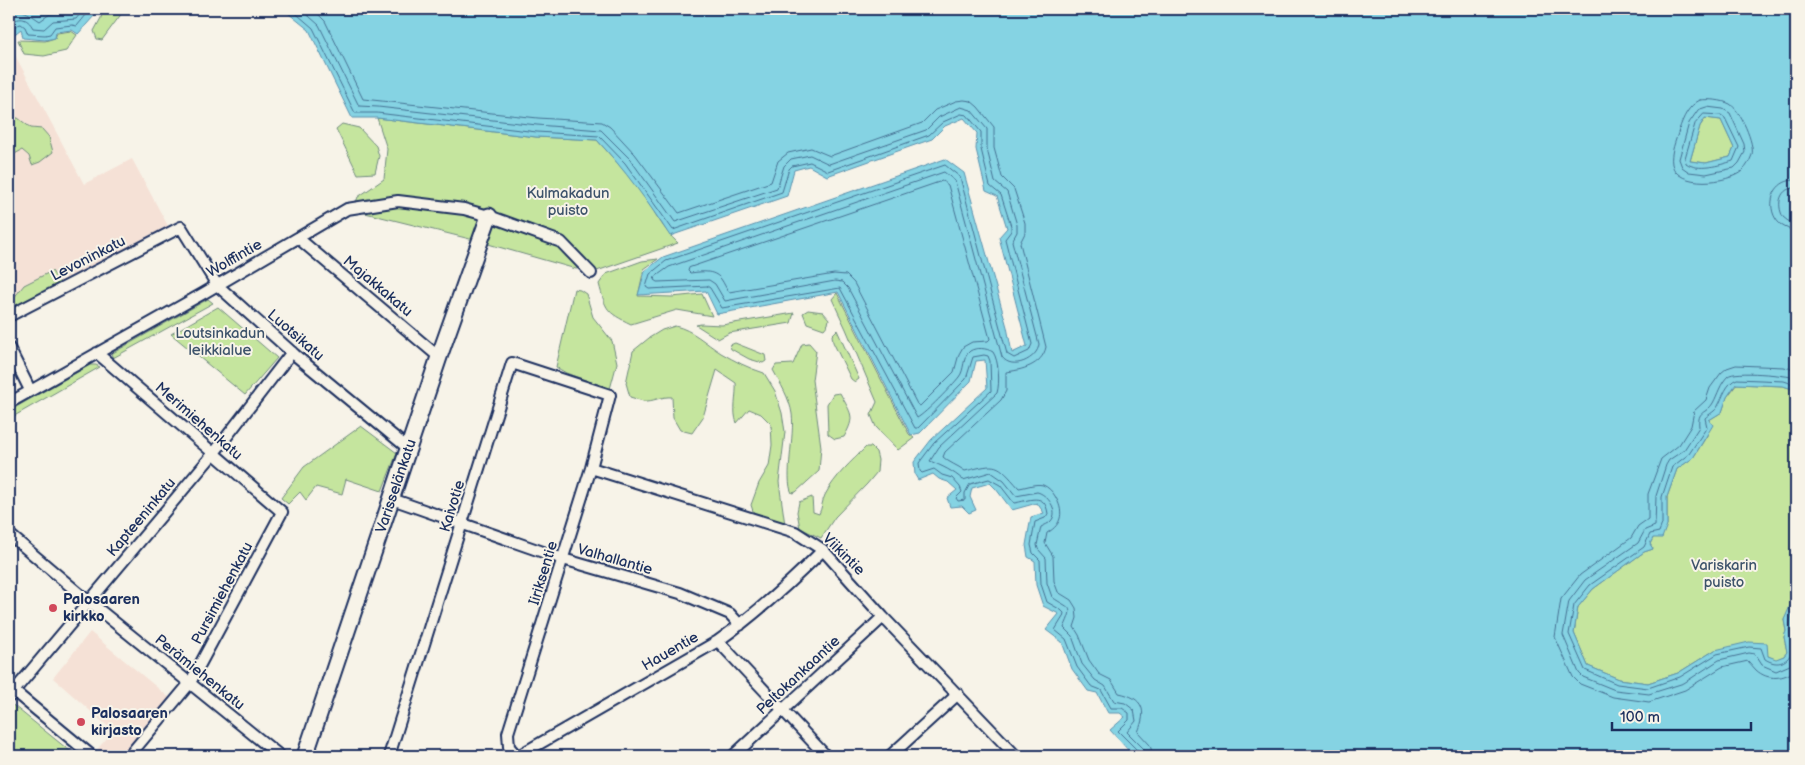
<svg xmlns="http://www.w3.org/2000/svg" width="1805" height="765" font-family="'Balsamiq Sans',sans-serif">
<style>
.built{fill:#f5e1d6}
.green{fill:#c5e59e;stroke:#708a7e}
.water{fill:#85d3e3;stroke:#5b91ae;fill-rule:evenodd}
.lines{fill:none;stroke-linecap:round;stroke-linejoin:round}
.shore{stroke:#457193;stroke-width:1}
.street-casing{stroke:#1b2f5e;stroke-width:14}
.secondary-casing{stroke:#1b2f5e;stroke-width:19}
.street{stroke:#f7f3e8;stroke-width:10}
.secondary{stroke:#f7f3e8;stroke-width:15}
.poi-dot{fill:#d1495b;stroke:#f7f3e8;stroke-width:2}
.labels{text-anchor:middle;stroke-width:4;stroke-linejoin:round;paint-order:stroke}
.park-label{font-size:15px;fill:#3d536b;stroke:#f7f3e8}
.street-label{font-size:15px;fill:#1b2f5e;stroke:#f7f3e8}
.poi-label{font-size:15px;font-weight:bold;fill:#1b2f5e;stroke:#f7f3e8;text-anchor:start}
</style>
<rect width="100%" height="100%" fill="#f7f3e8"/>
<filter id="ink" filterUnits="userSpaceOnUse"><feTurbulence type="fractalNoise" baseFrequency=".02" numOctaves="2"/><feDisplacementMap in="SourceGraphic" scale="10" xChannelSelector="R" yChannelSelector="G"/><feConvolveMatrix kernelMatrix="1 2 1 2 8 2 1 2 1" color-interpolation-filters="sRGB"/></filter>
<g filter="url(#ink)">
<path class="built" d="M9,38h3l4,19 68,127 48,-25 36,67 -159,82z
M90,632l81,67 -50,57h-22l-5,-3 19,-22 -60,-53z"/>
<path class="green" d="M103,9h22l-23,31 -5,-1 -3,-8 7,-13z
M71,31l6,4 -11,16 -22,5 -20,-2 -6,-14 27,1 10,-3 2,-5z
M9,118h9l13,10 11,1 7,8 4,15 -13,10 -8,3 -3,-9 -7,-6 -13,7z
M377,118l159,19 61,3c15,17 30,33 44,52 12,16 21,37 37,51l-87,30 -5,-6 -10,2 -102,-29 -121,-30 5,-13 26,-18 3,-30z
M1706,118l15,2 13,28 -4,9 -24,6 -16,-2 10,-35z
M342,124l17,4 17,18 3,10 -4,17 -17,1 -22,-45z
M658,259l-14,10 -6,27 34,1 30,-3 10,22 -35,-6 -46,14c-25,-12 -25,-14 -32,-40l7,-10 36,-13z
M52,271l8,12 -48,26 -3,-5 15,-19z
M574,289l6,1 6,4 7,23 19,24 5,22 -7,26 -44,-16 -10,-6z
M837,293l72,141 5,4 -16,12 -22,-23 -5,-12 6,-13 -31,-73 -14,-30z
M208,299l5,4 -100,55 -2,-4z
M218,307l59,51 -32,37 -74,-61z
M808,310l15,2 6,7 -1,5 -4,5 -17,-6 -4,-10z
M794,313l-3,10 -62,10 -11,6 -22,-14 5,-1 21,1z
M675,326c18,4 30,17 46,27 14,8 27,15 43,20l11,18 7,22 3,19 -6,50 6,43 -31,-11 -3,-9 8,-22 10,-17 3,-21 -1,-21 -10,-10 -12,-5 -12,14c-5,-11 0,-28 -1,-40l-19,-13 -14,47 -11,16 -12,-3 -7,-12 -1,-21c-11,-1 -19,5 -29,4 -4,-1 -9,-3 -13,-4l-4,-14 7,-32 16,-13 13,-8z
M837,330l22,49 -4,3 -4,-3 -18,-37 -1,-7z
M735,343l30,12 1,6 -3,2 -14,-4 -18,-10 -1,-4z
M809,343l7,8 -4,29 9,67 -2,24 -23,21 -4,1c-8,-14 3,-58 0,-79 -2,-15 -12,-31 -19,-44l3,-5 17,-1 9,-20z
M90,365h6l4,2 -91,52v-8z
M1737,384l46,2 13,4v208l-12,22 2,11 -2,6 3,15 -3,4 -8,4 -8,-4 -53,-6 -37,23 -30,10 -29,-4 -31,-13 -14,-33 4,-26 15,-18 51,-37 9,-3 -3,-5 3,-6 14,-13v-28l10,-28 16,-11 15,-24 1,-14 13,-8 5,-15z
M840,393c11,21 16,23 4,44l-9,2 -7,-5 -1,-30 6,-10z
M361,426l36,27 -15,38 -36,-12 -4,15 -26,-7 -10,13 -6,-8 -12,12 -7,-6 23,-31z
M866,447h5l5,5 2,8 -1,12 -10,12 -32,33 -14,21 -21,-10 -3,-16 2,-10 13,-5 1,15 6,2c3,-6 3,-13 6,-19 10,-19 26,-33 41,-48z
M12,705l2,1 62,50h-67v-46z"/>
<path class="water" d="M9,9h88l-3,7 -16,18 -6,-4 -16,2 -1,6 -10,2 -22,-2 -2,-9 -10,8 -2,-1z
M283,9h1513v191l-4,-1 -1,11 5,2v178l-13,-4 -47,-2 -9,13 -5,15 -13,8 4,5 -20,33 -16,11 -10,28v28l-5,13h-9l-3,6 3,5 -9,3 -51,37 -15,18 -4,26 14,33 31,13 29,4 30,-10 37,-23 34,-8 18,1 1,13 8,3 8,-3 3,-4 -3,-15 2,-6 -2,-11 6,-14 6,-8v158h-658l-8,-4 -20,-22 15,-13 -5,-4h-12l-11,-20 -9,-2 -16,-22 -10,-27 -16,-12 13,-16 -16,-8 -7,-21 -1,-24 -7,-4 -2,-12 5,-28 13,-4 -7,-10 -25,7 -16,-21 -6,-6 -18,5 -2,9 6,13 -7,3 -7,-7 -12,1 -3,-9 10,-8 -9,-8 -9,-3 -6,-5 -15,6 -3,-5 -1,-13 17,-22 56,-52 -2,-28 -9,1 -5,20 -51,52 -9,2 -73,-143 -121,22 -11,-23 -68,4 7,-24 18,-14 282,-98 19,14 43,154 5,26 15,-7 -28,-109 8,-9 -10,-32 -11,-5 -10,-42 1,-16 -13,-15 -19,8 -13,13 -105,37 -18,-10 -15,4 -7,26 -117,40c-22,-34 -45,-66 -73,-96l-61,-3 -159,-19h-25l-43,-88zM1705,118l16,2 13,28 -4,9 -24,6 -16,-2 10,-35z"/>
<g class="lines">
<path class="shore" d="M291,9l22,19 42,85h22l160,19 62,4 26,27 48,67 109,-38 7,-23 3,-3 18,-4 18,9 101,-36 14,-13 18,-8 6,1 14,17v17l9,37 11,9 10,31v5l-6,8 27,105 -3,7 -15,7 -7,-4 -47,-177 -15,-12 -279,96 -16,13 -4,13 3,2 58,-3 3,2 12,20 118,-20 75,140h3l48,-49 7,-22 11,-2 4,1 2,5 1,30 -57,52 -15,20 1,8 2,2 12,-4 8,6 10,3 8,9 2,5 -6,6 2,3 7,-1v-7l5,-9 19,-5 11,6 14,18c15,-2 31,-12 34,11l-3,4 -10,4 -4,23 2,8 7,7 1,24 6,18 14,8 3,3 -1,4 -8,13 11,9 11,28 14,19 10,4 10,18h11l7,5v7l-11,11 20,20 1,5
M301,9l18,16 40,81 19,1 159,18 64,5 29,29 45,63 102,-34 7,-22 7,-7 19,-4 19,9 97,-34 13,-13 22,-10 10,3 16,19v20l8,33 12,10 10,33v7l-5,9 27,103c-1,15 -27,27 -37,13l-47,-176 -11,-9 -275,95 -14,10 -1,3 3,2 52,-2 6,4 10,17 110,-20 7,1 6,6 69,130c9,-5 35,-32 42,-41 6,-7 3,-20 11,-26 6,-4 17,-3 23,1 6,9 7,31 4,41l-58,54 -9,14c12,5 23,10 33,19l28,-8 13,9 12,15 21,-4c10,2 23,19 14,29 -2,3 -7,4 -10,6l-4,18 1,4 8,9 1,25 5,14c18,13 23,7 12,31l8,8 10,28 13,16 10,6 9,15 11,2 9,7 2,11 -9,11 16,16 2,8
M313,9l12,12 38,78 175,19 64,4 8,5 25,27 44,59 92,-31 7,-21 10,-8 23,-5 19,8 92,-33 13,-13 21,-9 8,-1 7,1 7,6 16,20v21l8,29 12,12 11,34v10l-5,10 26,104c-4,19 -25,23 -40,25v19l-5,9 -56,52 -2,5c6,6 14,8 22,14 33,-8 31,-9 54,17 8,-1 16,-5 24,-3 5,2 9,6 12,11 9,15 8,28 -8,37l-2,10 8,13 1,25 4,11 13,8 5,8 1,10 -3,9 5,8 10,25 10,14 12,6 8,13c25,5 28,18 19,39l12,13 3,11
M9,14c14,-7 20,0 31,7l10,-7 22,-3 3,-2
M9,24c10,-8 18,-7 24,4l11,1 9,-8 23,-2 8,-10
M9,32l8,-7 4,-1 4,3 3,7 17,1 5,-1 5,-7 17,-2 5,1 14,-17
M1700,100c9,-1 22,0 30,4 10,6 25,40 22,51 -2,5 -5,12 -10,16 -13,12 -65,18 -70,-7 -2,-11 4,-24 7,-34 4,-12 9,-24 21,-30z
M1707,107l16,2 7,4 14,31 1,8 -6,11 -5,5 -28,6 -17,-2 -7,-5 -3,-8 10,-36 9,-13z
M1704,114l17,1 4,3 14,29 -6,14c-13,4 -35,11 -47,2l-1,-5 10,-34z
M1796,180c-32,-1 -33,49 0,50
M943,181l5,4 42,154 -2,2 -16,1 -9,5 -4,7 -5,18 -34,34 -3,-2 -63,-121 -8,-8 -12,-1 -105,18c-3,-3 -5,-9 -8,-13 -8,-10 -21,-7 -31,-6l-2,-2 1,-3z
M1796,188c-16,-1 -20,16 -13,29l5,4 8,2
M1796,370l-12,-3 -48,-2 -9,3 -6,5 -11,15 -4,12 -12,11 -3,15 -12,19 -18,14 -13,35v25l-10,7 -7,12 -51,37 -19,24 -6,38 18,40 7,7 33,13 36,5 36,-12 37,-23 26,-6c3,3 5,6 8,9 12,11 28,9 40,0
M1796,378c-10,-3 -61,-8 -68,-2 -8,8 -10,18 -15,27 -7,12 -16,6 -14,24l-15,23 -15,10 -3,5 -10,31 -1,30 -10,4 -7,13 -53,37 -16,21 -6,34 16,38 4,4 32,13 34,4 35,-11 35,-23 30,-7 6,1 7,11 14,6 14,-6 6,-7
M1796,385l-12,-4 -47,-2c-11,4 -14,18 -19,27 -2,5 -9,8 -13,12l2,9 -18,27 -17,13 -10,30v27l-3,8 -9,2 -6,13 -54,38 -16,20 -5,29 16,36 32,14 31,4 32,-11 37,-23 32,-7 12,1 4,11c11,7 21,5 27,-7 -2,-16 -6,-32 4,-47"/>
<defs>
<path id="street" d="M298,238l141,119
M9,316l172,-89 36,58 78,70 114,94
M9,348l21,42
M97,353l185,159 -92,171 -61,73
M9,403l195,-110 143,-84 51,-8 66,8 25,7 72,26 30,31
M591,468l204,64 28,18 60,67 133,139
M392,499l171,60 117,34 50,21 10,11
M9,534l73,62 198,160
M718,641l108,115
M10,688l82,68
M9,697l205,-244 78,-101
M389,756l123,-393 98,32 -19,73 -83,265 1,14 8,9
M518,756l200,-115c38,-27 72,-58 105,-91
M733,756l150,-139
M890,756l68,-62"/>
<g id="secondary">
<path id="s1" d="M305,756l134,-399 50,-141"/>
</g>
</defs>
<use href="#street" class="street-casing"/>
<use href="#secondary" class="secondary-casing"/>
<use href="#street" class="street"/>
<use href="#secondary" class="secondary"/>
</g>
</g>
<g class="poi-dot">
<circle cx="53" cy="608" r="5"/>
<circle cx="81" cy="722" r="5"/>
</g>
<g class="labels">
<g class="park-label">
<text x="568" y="198">Kulmakadun<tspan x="568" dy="17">puisto</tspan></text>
<text x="220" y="338">Loutsinkadun<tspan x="220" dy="17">leikkialue</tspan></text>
<text x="1724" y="570">Variskarin<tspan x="1724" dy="17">puisto</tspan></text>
</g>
<g class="street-label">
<text transform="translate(88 258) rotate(-27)" y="5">Levoninkatu</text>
<text transform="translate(234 258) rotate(-30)" y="5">Wolffintie</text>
<text transform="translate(378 286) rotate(40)" y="5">Majakkakatu</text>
<text transform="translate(296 335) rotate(41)" y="5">Luotsikatu</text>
<text transform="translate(199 421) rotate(41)" y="5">Merimiehenkatu</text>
<text dy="5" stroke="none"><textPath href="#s1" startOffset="285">Varisselänkatu</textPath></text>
<text transform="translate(452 506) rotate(-73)" y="5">Kaivotie</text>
<text transform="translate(141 517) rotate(-50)" y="5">Kapteeninkatu</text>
<text transform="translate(844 554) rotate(45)" y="5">Viikintie</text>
<text transform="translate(615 559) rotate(16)" y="5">Valhallantie</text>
<text transform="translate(543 573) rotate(-73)" y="5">Iiriksentie</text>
<text transform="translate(222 593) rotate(-62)" y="5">Pursimiehenkatu</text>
<text transform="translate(670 651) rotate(-30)" y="5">Hauentie</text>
<text transform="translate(200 672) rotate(39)" y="5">Perämiehenkatu</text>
<text transform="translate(798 675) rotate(-43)" y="5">Peltokankaantie</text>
</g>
<g class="poi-label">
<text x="63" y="604">Palosaaren<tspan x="63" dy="17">kirkko</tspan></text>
<text x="91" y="718">Palosaaren<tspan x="91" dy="17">kirjasto</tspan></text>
</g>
</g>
<rect width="1805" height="765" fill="none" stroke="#f7f3e8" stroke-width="30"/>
<rect x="15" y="15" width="1775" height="735" fill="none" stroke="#1b2f5e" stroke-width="2" filter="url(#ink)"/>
<path d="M1612 722v8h139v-8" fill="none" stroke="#1b2f5e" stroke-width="2.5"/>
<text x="1620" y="722" font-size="15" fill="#1b2f5e" stroke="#f7f3e8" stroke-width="4" paint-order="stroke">100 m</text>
</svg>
